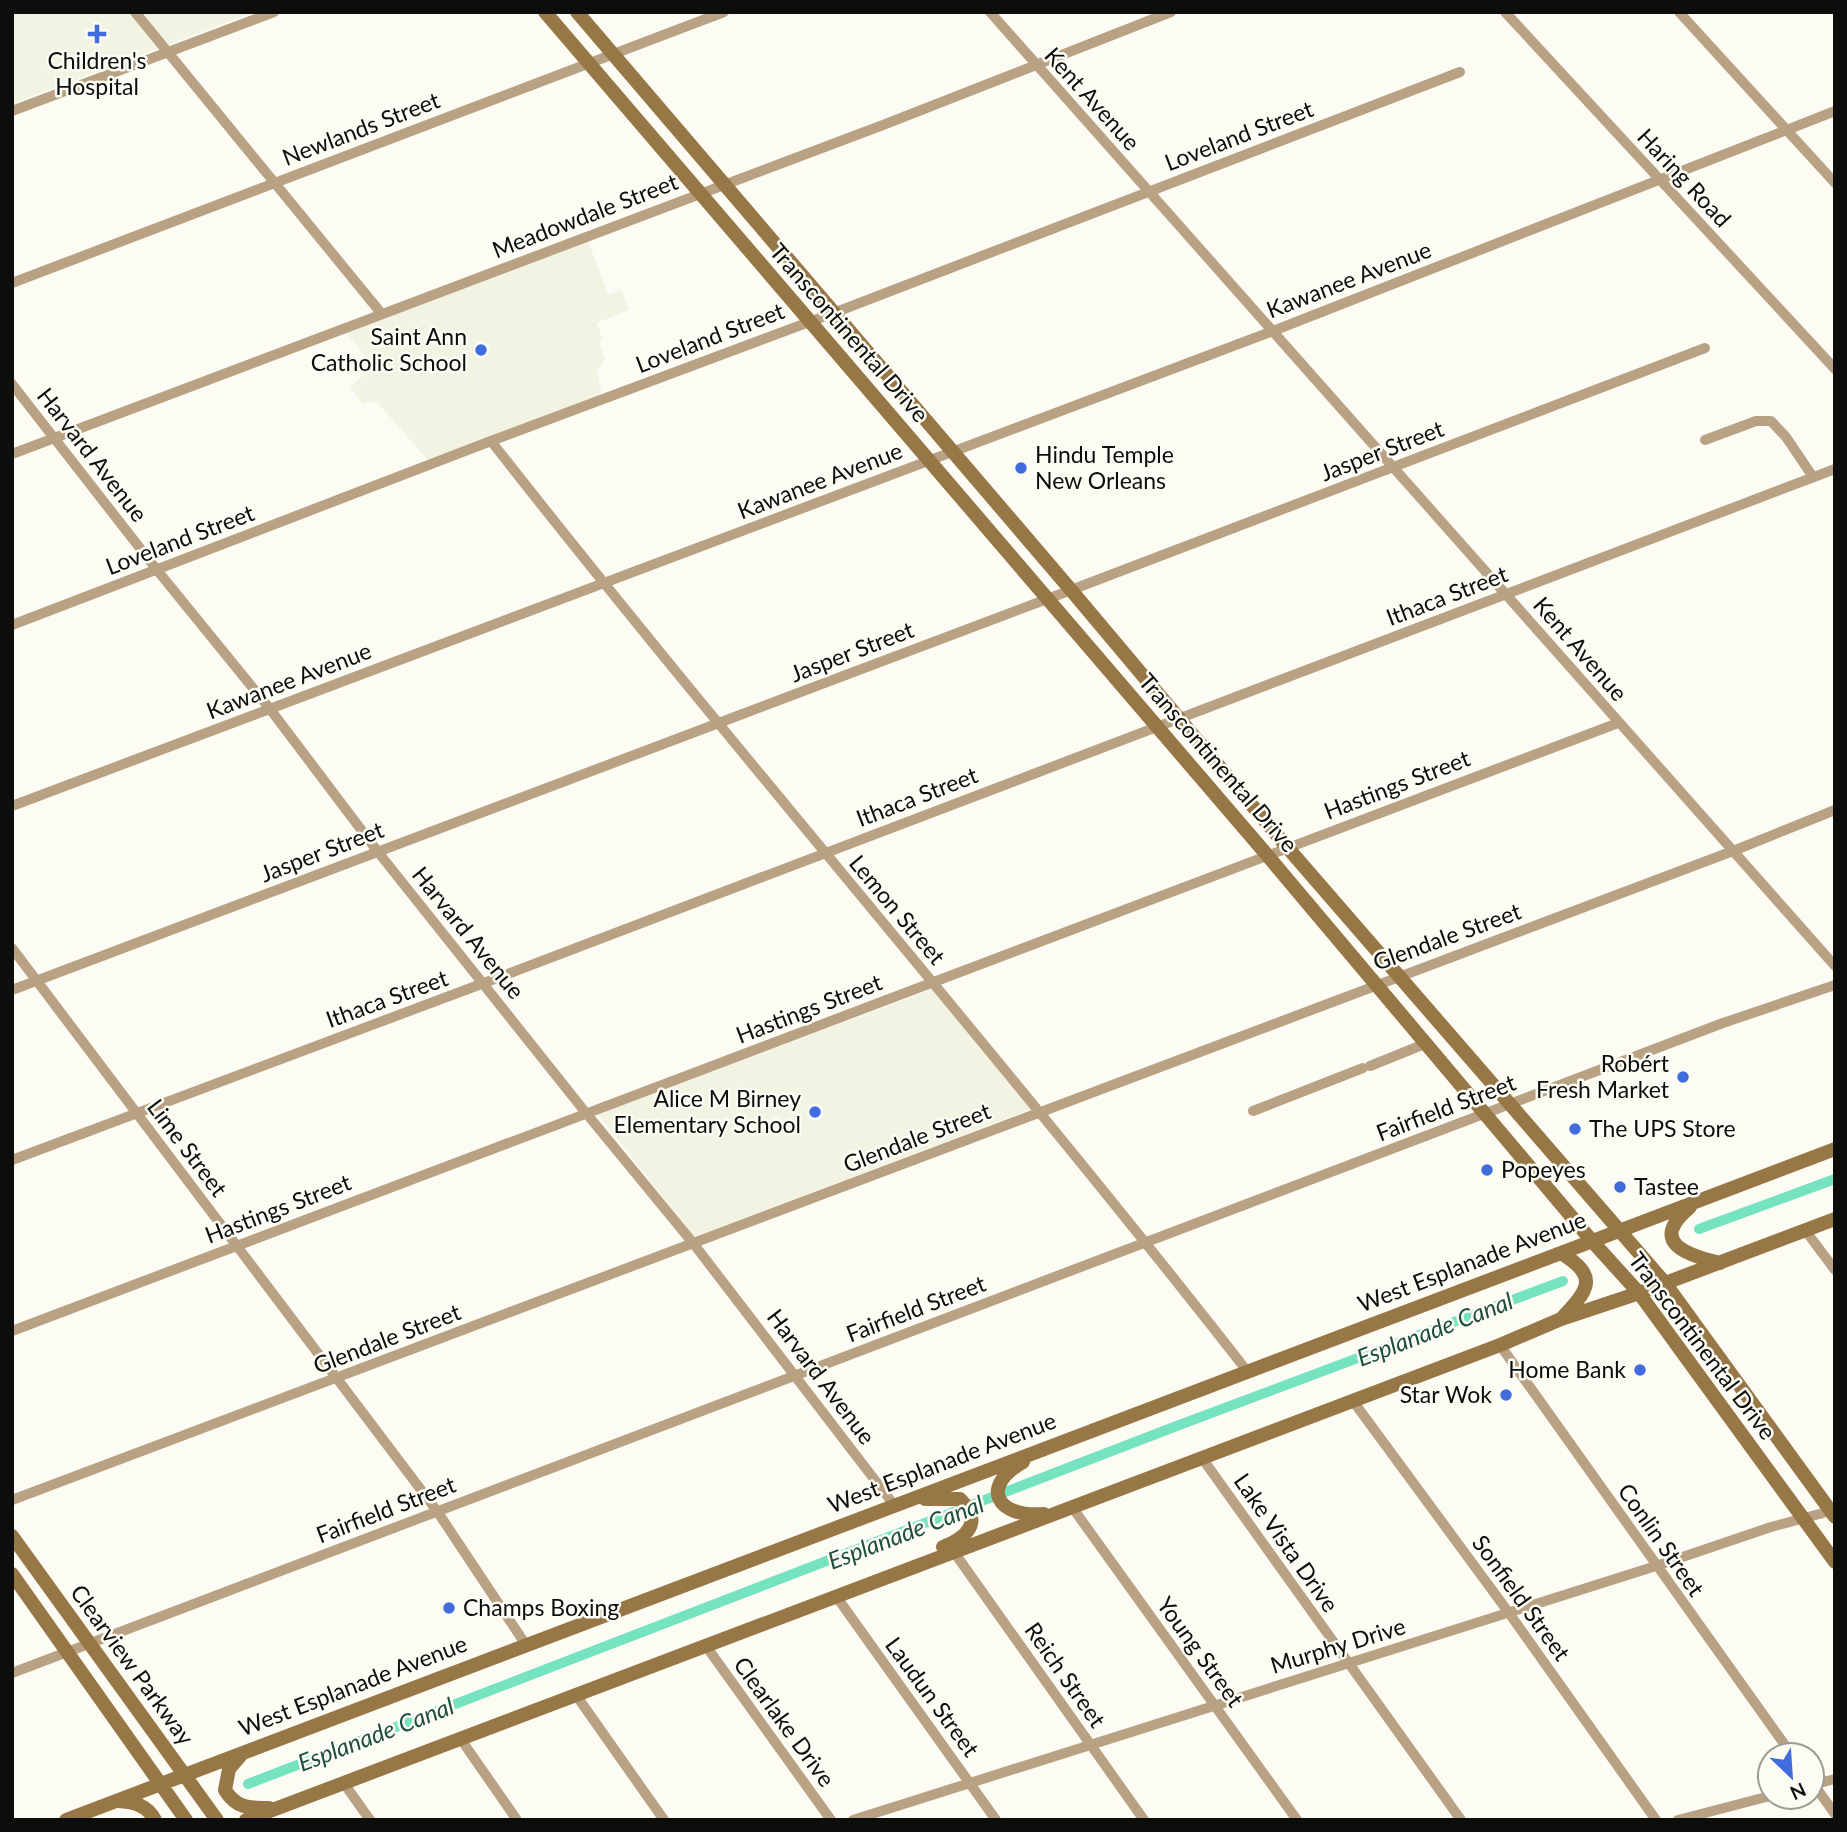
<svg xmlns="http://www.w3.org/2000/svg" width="1847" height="1832" font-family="Lato,sans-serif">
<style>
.built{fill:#f3f3e4}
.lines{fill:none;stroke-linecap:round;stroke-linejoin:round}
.canal{stroke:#75e3c0;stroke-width:10}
.street{stroke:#b9a283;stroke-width:10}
.secondary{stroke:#987747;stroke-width:14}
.poi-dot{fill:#416cdd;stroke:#fcfcf5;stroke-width:2.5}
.labels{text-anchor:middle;stroke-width:5;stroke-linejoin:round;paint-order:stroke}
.poi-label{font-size:23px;fill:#0d0d0b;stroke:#fcfcf5;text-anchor:end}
.street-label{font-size:23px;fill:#0d0d0b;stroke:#fcfcf5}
.water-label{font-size:24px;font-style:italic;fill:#1f4e40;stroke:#fcfcf5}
</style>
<rect width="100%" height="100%" fill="#fcfcf5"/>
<path class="built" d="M12,12h242l-242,92z
M588,241l20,53 13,-4 8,20 -32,13 6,17 -4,2 6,17 -8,13 5,22 -174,66 -52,-59 -13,3 -13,-17 24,-21 -28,-33z
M933,989l99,120 -338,128 -96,-123z"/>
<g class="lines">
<path class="canal" d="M1699,1229l136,-50
M248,1784l926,-357 389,-146"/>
<path class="street" d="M135,12l246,301
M990,12l845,954
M1505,12l330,357
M1679,12l156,171
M12,111l262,-99
M12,283l712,-271
M12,384l145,186 113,139 108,143 208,261 107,130 201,262
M1705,440l51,-19h15l15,16 27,40
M491,441c247,315 510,615 756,930
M12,454l871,-329 288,-113
M12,625l479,-184 353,-132 616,-237
M12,806l1261,-475 562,-220
M12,948l425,563 89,134
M12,990l1059,-400 634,-242
M1370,1066l57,-23
M1253,1111l110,-43
M12,1160l472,-177 1351,-514
M1805,1230l30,40
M12,1331l1606,-608
M1500,1345l292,410
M1353,1401l156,212 147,207
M1202,1458l259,362
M12,1500l1721,-649 102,-41
M1072,1507l225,313
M954,1552l190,268
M836,1596l160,224
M706,1646l125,174
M12,1673l1711,-650 112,-38
M576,1695l88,125
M460,1738l57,82
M343,1782l27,38
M1812,1782l23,32
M1812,1785l23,-6
M853,1820l803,-254 115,-39 63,-17
M1678,1820l92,-24"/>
<path class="secondary" d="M545,12l722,843 325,386 47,52 196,269
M577,12l494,578 216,257 378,436 170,234
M1690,1207c-42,35 -4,48 30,56
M1561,1253c39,24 27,37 1,65
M1023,1462c-44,25 -26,56 21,52
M925,1499h35c23,23 8,38 -17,48
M12,1536l205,284
M12,1574l174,246
M241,1755l-12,14 -4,21c11,18 23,18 44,18
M118,1801c16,1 29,4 37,19
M66,1820l1769,-671
M246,1820l956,-362 298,-113 61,-26 78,-26 196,-74"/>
</g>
<g class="poi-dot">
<path d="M93.5 23.5h7v7h7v7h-7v7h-7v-7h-7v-7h7z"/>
<circle cx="481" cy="350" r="7"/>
<circle cx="1021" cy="468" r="7"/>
<circle cx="1683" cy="1077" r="7"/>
<circle cx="815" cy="1112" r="7"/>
<circle cx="1575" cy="1129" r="7"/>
<circle cx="1487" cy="1170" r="7"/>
<circle cx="1620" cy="1187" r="7"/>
<circle cx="1640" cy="1370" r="7"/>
<circle cx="1506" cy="1395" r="7"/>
<circle cx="449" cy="1608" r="7"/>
</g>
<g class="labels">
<g class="poi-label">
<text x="97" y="69" text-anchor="middle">Children's<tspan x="97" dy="26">Hospital</tspan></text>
<text x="467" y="345">Saint Ann<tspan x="467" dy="26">Catholic School</tspan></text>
<text x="1035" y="463" text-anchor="start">Hindu Temple<tspan x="1035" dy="26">New Orleans</tspan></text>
<text x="1669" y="1072">Robért<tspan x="1669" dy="26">Fresh Market</tspan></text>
<text x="801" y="1107">Alice M Birney<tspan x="801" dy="26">Elementary School</tspan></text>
<text x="1589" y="1137" text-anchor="start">The UPS Store</text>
<text x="1501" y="1178" text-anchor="start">Popeyes</text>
<text x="1634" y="1195" text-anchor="start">Tastee</text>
<text x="1626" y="1378">Home Bank</text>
<text x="1492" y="1403">Star Wok</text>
<text x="463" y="1616" text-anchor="start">Champs Boxing</text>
</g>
<g class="street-label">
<text transform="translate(1092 99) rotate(48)" y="8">Kent Avenue</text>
<text transform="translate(361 129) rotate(-21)" y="8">Newlands Street</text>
<text transform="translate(1239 136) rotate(-21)" y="8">Loveland Street</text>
<text transform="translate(1684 178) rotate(47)" y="8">Haring Road</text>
<text transform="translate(585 216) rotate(-21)" y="8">Meadowdale Street</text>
<text transform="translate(1349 280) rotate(-21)" y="8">Kawanee Avenue</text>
<text transform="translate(849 333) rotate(49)" y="8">Transcontinental Drive</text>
<text transform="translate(710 338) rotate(-21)" y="8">Loveland Street</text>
<text transform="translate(1382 451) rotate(-21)" y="8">Jasper Street</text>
<text transform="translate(92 455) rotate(52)" y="8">Harvard Avenue</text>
<text transform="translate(820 481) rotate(-21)" y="8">Kawanee Avenue</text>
<text transform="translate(180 540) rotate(-21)" y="8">Loveland Street</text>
<text transform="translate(1447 596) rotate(-21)" y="8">Ithaca Street</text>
<text transform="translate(1580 649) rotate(49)" y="8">Kent Avenue</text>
<text transform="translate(852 652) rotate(-21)" y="8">Jasper Street</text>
<text transform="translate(289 681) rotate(-21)" y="8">Kawanee Avenue</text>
<text transform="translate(1218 763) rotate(49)" y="8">Transcontinental Drive</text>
<text transform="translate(1397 785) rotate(-21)" y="8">Hastings Street</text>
<text transform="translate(917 797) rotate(-21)" y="8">Ithaca Street</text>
<text transform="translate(322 852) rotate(-21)" y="8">Jasper Street</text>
<text transform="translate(897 910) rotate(50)" y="8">Lemon Street</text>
<text transform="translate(468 933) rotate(51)" y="8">Harvard Avenue</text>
<text transform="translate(1447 937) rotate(-20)" y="8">Glendale Street</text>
<text transform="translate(387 999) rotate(-20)" y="8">Ithaca Street</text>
<text transform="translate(809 1009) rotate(-21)" y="8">Hastings Street</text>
<text transform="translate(1446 1108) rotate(-21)" y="8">Fairfield Street</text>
<text transform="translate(917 1138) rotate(-21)" y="8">Glendale Street</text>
<text transform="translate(187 1148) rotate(53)" y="8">Lime Street</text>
<text transform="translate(278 1209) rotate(-21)" y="8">Hastings Street</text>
<text transform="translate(1472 1262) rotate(-21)" y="8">West Esplanade Avenue</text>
<text transform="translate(916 1309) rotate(-21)" y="8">Fairfield Street</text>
<text transform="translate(387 1339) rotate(-21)" y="8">Glendale Street</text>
<text transform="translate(1702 1346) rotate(53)" y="8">Transcontinental Drive</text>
<text transform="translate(821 1377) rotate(53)" y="8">Harvard Avenue</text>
<text transform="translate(942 1463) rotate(-21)" y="8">West Esplanade Avenue</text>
<text transform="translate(386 1510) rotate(-21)" y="8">Fairfield Street</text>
<text transform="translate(1661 1540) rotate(55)" y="8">Conlin Street</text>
<text transform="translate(1286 1543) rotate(55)" y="8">Lake Vista Drive</text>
<text transform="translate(1521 1598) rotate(54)" y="8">Sonfield Street</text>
<text transform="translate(1338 1646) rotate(-17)" y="8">Murphy Drive</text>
<text transform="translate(1200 1652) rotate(54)" y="8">Young Street</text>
<text transform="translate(132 1665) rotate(54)" y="8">Clearview Parkway</text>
<text transform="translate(1065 1675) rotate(55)" y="8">Reich Street</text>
<text transform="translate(353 1686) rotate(-21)" y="8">West Esplanade Avenue</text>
<text transform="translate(932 1697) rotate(54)" y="8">Laudun Street</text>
<text transform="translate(784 1722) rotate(54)" y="8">Clearlake Drive</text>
</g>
<g class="water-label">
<text transform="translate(1435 1330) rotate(-21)" y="8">Esplanade Canal</text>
<text transform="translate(906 1533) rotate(-21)" y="8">Esplanade Canal</text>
<text transform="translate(376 1735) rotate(-21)" y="8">Esplanade Canal</text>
</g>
</g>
<rect width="1847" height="1832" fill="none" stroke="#0d0d0b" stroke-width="28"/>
<g transform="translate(1791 1776) rotate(155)"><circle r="33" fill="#fcfcf5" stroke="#9c9c97" stroke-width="2"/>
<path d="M0-5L12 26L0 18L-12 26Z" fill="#416cdd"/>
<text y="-10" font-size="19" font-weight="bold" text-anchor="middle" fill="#0d0d0b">N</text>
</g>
</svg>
